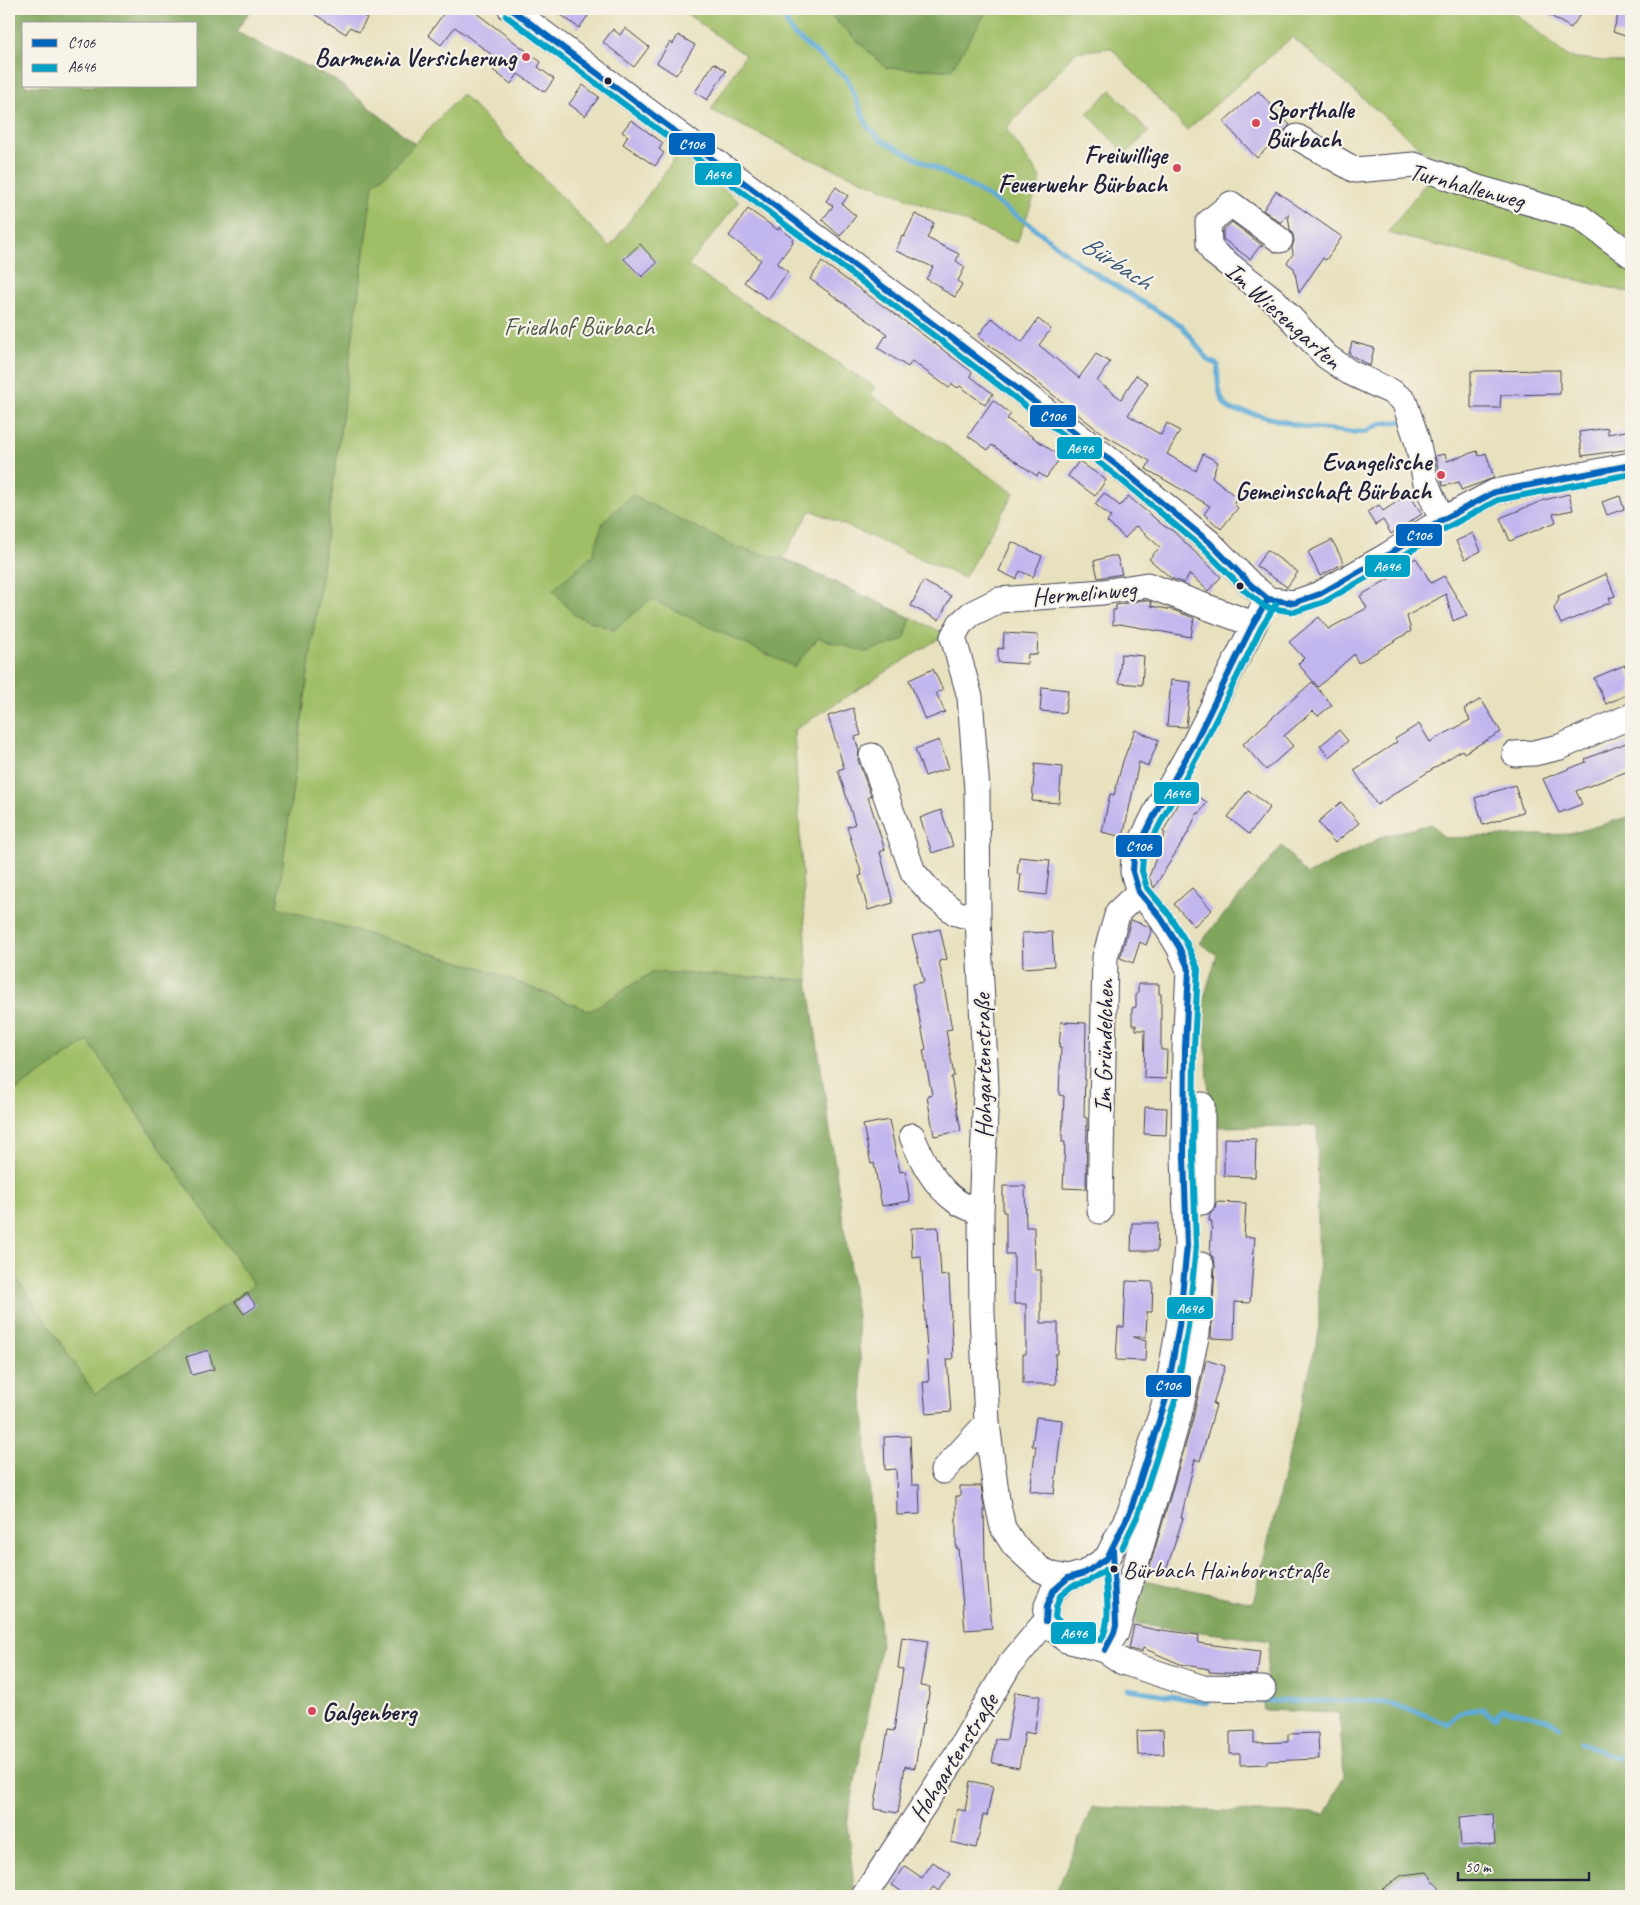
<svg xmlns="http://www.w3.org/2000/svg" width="1640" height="1905" font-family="Caveat,sans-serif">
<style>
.green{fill:#a0be66;stroke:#617050}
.forest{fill:#80a55b;stroke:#51644b;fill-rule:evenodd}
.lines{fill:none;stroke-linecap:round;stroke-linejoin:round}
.stream{stroke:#5eabd7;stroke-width:5}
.building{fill:#c2b6ee}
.minor-casing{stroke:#403f4f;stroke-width:27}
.minor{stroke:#fff;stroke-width:25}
.bus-1-casing{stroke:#f7f3e8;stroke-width:10}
.bus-2-casing{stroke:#f7f3e8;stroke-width:10}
.bus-1{stroke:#0065bd;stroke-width:6}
.bus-2{stroke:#02a2c7;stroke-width:6}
.poi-dot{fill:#d1495b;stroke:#f7f3e8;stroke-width:2}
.bus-dot{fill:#22223b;stroke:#f7f3e8;stroke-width:2}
.labels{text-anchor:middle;stroke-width:4.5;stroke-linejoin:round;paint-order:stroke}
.bus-label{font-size:24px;fill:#22223b;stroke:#f7f3e8;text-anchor:start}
.poi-label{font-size:25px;font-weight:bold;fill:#22223b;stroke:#f7f3e8;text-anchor:end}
.street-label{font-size:25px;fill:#22223b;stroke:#f7f3e8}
.park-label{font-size:25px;fill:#4e594a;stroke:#f7f3e8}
.water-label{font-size:26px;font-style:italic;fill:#3a5979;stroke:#f7f3e8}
.line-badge{stroke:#f7f3e8;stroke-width:2}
.badge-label{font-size:14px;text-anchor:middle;font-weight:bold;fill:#fff}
</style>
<rect width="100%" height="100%" fill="#f7f3e8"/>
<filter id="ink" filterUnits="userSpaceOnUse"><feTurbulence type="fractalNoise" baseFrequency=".02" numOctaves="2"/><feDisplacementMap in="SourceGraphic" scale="10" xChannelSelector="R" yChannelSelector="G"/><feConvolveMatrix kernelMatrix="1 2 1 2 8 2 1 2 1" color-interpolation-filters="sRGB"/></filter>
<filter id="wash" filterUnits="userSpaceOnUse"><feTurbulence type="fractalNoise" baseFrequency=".0096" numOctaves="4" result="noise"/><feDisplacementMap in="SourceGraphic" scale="20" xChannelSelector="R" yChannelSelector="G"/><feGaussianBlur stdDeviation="1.12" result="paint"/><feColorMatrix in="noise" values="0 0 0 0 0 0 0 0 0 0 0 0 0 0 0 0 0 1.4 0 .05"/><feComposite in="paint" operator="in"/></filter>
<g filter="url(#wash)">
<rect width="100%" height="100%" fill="#e8e1be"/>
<path class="green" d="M680,9h144l62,59 64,2 38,-61h522l58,48 63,7v173l-14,-1 14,13v44l-244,-60 53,-68 -148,-128 -105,93 -76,-82 -35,4 -70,77 35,49 -24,65 -212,-86 -94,-47 34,-55z
M1111,90l38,42 -24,22 -38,-41z
M462,94l148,153 69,-94 60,49 -51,64 187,121 -4,8 143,98 -50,85 -153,-68 -28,48 163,76 -152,96 14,250 -155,-8 -63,39 -106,-42 -207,-62 96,-723 12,-9z
M88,1041l166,244 -159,109 -86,-127v-172z"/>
<path class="forest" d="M9,9h242l-15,23 98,47 81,65 -30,31 -12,9 -96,723 207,62 106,42 63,-39 155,8 49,336 24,329 -34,179 8,72h-846v-629l86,127 159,-109 -166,-244 -79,54zM24,24h172v62h-172z
M824,9h164l-37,61 -65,-2z
M632,495l106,53 45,11 128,59 -7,22 -38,12 -48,-14 -24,29 -143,-68 -37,31 -40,-15 -21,-25 40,-36 10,-32z
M1631,816v1080h-578l8,-15 31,-74 233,7 19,-38 -5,-63 -76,-3 7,-69 -136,-18 6,-44 113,24 66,-271 -2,-206 -106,1 -8,-126 14,-46 -17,-12 82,-97 25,29 77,-39 48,-12 12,14 126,-4z"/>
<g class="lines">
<path class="stream" d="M779,9l14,25 54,44 21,49 12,12 101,53 47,31 52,41 102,62 26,34 10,5c-1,17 0,49 24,46l63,16 46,5h14l15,-8 22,-3
M1128,1689l79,13
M1258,1701h118l39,10 33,13 12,-12 22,-3 13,8 7,-8 47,11 10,7
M1581,1742l28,14 22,4"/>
</g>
<g id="blocks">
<path class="building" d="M306,9h45l16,9 -8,14 -9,-5 -4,7z
M447,9h24l70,53 -3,5 16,12 -9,13 -27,-18 -7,10 -18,-14 7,-9 -45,-34 -14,18 -13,-10z
M553,9h40l-14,19z
M1539,9h45l-13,19z
M1620,9h11v29l-18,-6z
M625,28l24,19 -15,20 -31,-25 10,-13 7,6z
M678,35l17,10 -19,30 -19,-12 13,-21 3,2z
M714,63l12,8 -19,29 -12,-8z
M583,85l16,12 -14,19 -16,-12z
M1258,91l32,34 -33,33 -34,-36z
M631,120l32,23 -4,6 5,4 -9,13 -32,-22 5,-8 -6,-4z
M836,187l12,9 -6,8 14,12 -16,20 -18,-16 11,-14 -7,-5z
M1276,191l66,46 -16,23 -3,-2 -24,35 -5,-25 -7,-5 6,-9 -1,-7 2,-6 -1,-6 -3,-5 -2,-16 -7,9 -18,-13z
M748,209l30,21 1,-3 14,11 -1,2 1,2 -16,22 11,8 -20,27 -24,-17 17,-22 -32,-24z
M915,214l19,9 -7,15 32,16 -3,7 9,6 -7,14 4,3 -7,13 -14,-8 1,-2 -16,-8 7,-12 -37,-16 6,-15 2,1z
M1232,222l31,24 -1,1 -2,-1 -10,13 -27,-20v-9z
M640,244l17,19 -15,14 -18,-18z
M822,262l96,69 54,41 -2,4 23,18 -8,11 -25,-19 -2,2 -6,-4 -3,4 -37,-27 -4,6 -30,-19 9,-14 -77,-55z
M992,318l30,24 16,-23 13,10 -12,16 40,33 17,-24 14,8 -13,19 24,18 15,-24 12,8 -20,32 33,20 6,-12 13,8 -13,23 29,17 7,-17 15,8 -6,15 24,20 -2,7 4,4 -17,21 -17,-15 6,-8 -64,-37 4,-8 -46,-26 -126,-99z
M1352,342l22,6 -4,18 -21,-12z
M1560,370v24l-59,1 -1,13h-29v-37z
M993,400l18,14 -4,5 54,38 -15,21 -7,-5 -2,3 -45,-31 -4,5 -20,-14z
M1608,428v6l23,-4v19l-49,7 -3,-24z
M1477,451l2,5 7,-3 8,25 -33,12 -2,-8 -16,4 -8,-30 10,-2 2,7z
M1079,461l27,19 -11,16 -27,-20z
M1104,493l16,13 8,-10 36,30 9,5 48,46 -13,14 -18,-17 -6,9 -13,-5 -22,-19 11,-12 -24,-21 -11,12 -18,-16 4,-5 -16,-13z
M1409,494l13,20 -31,20 -8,-14 -8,5 -8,-13 12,-7 4,6z
M1569,494l4,16 -20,4 3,8 -46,19 -10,-23 44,-18z
M1620,496l4,13 -17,6 -5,-13z
M1473,533l8,18 -16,8 -9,-18z
M1332,540l12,23 -24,13 -12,-24z
M1012,542l30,14 -9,21 -13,-6 -4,8 -17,-8z
M1267,550l31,22 -11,15 -31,-21z
M1111,556h6l5,18 -24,4 -4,-17z
M1416,558l15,25 13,-7 23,39 -14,6 -7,-27 -39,22 4,15 -53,32 -4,-9 -36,33 -20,-23 6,-6 -15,-16 30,-25 9,12 39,-21 -7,-12 35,-21 -2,-3z
M1606,574l9,22 -6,2 2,4 -50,22 -7,-15 5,-10 -1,-3z
M923,581l28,15 -12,24 -28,-14z
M1143,600l9,2 -1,4 22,4 21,8 -3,19 -71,-13 -7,1v-15h3v-5z
M1004,633l34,2 -1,20 -9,-1 -1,10 -29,-2v-14l5,1z
M1121,654l23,2 -2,29 -23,-2z
M1625,665l6,14v14l-25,11 -12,-26z
M933,669l10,21 -7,3 9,19 -20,8 -16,-40z
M1171,680l20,2 -5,45 -19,-1z
M1312,682l20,23 -14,11 -5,-5 -29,25 9,10 -27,24 -23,-26z
M1042,687l26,3 -3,23 -25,-2z
M1481,699l20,33 -37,21 -2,-3 -85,55 -23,-35 43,-28 -2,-3 24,-15 11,18 40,-22 -6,-11z
M853,708l8,27 -6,2 4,14 -1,9 13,36 -3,1 17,53 -5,2 13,51 -25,7 -9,-34 3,-1 -15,-48 8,-3 -17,-54 6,-2 -16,-52z
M1135,730l24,10 -11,26 -9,-4 -16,75 -21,-5 8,-38 4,1 9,-34z
M1339,730l9,11 -19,16 -9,-11z
M939,740l10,28 -24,8 -10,-27z
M1631,741v29l-55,21 6,13 -23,9 -16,-34 43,-17 -1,-3z
M1035,764l27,3 -3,36 -27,-2z
M1515,785l8,27 -40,13 -8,-27z
M1185,789l22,13 -8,12 -2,-1 -8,18 -35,57 -5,-11 16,-44 -2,-1z
M1248,790l22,17 -21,27 -21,-17z
M1341,802l18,21 -24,20 -17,-21z
M941,810l12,36 -21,7 -12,-35z
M1019,857l31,3 -4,35 -27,-3 2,-18h-4z
M1192,888l20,22 -18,16 -20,-22z
M1131,920l19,7 2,3 -6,15 -6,-3 -7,21 -13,-5z
M940,929l7,30 -8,2 13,68 -6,1 8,46 -3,1 10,54 -27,5 -7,-40 5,-1 -9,-45 3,-1 -14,-65 12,-2 -12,-46z
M1052,932l2,34 -31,2 -1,-35z
M1138,984h21v10h2v56h6l-1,29 -22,-1 1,-48h-9v-5h-4v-17l4,-1v-13h2z
M1061,1022l25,1 -2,94 3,1 -1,71 -23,-1 2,-46h-3l2,-46 -5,-1 2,-47h-2z
M1145,1107l22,1 -1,27 -22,-1z
M889,1120l11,52 5,-1 5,30 -28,5 -8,-43 -3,1 -8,-39z
M1224,1138l32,1 -1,38 -31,-1z
M1003,1186h22l1,41h8l1,43h6v53h17v31h-3l1,30h-33v-30h3v-50h-12v-50h-8v-42h-3z
M1216,1202l30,1 -2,34h11l-5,66 -15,-1 -1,37 -23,-1 4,-72 -1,-8 -4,-4 2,-33h-3l1,-7 5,-5z
M1132,1223h26l-1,28h-26z
M938,1227l3,49 8,-1 4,84h-6l4,53 -25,2 -3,-32h6l-8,-126 -9,1 -1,-29z
M1126,1281l27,1 -1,30h-5l-1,25h-13l13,4 -1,20 -29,-1 2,-33h6z
M247,1293l9,13 -12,8 -9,-12z
M208,1350l6,19 -22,6 -6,-18z
M1206,1360l19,6 -12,38 3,1 -16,56 -5,-2 -14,59h2l-18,56 -16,-5 44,-150z
M1036,1417l26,3 -8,74 -24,-3 6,-45h-4z
M910,1436l2,49h7l1,29 -23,1 -1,-46 -11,1 -1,-33z
M960,1486h21l3,21 1,55h1l6,66 -27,2 -7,-82h-2v-52h4z
M1134,1625l27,6 1,-1 37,5 -1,8 62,8 -3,24 -48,-3v-3l-29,-5 -37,-16 -1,4 -13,-3z
M902,1637l26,4 -8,45 10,1 -6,37 -2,-1 -7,45 -10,-2 -7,47 -24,-4 14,-79 6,1 9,-62 -5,-1z
M1015,1692l25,4 -6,38 -9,-2 -6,36 -27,-5 4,-24 11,1z
M1163,1730l1,24 -26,1 -1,-24z
M1254,1731v12l34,-1v-8l30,-1 1,26 -52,2v3l-27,1v-11h-10v-22z
M970,1781l23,5 -6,30 -4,-1 -7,33 -25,-6 6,-33 8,2z
M1493,1814l2,30 -34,2 -2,-29z
M933,1862l18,12 -12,17 -6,-4 -7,9h-18l-16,-11 13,-19 17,12z
M1427,1872l18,24h-72l29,-21z"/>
</g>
</g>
<g filter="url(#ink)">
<use href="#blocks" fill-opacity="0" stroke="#403f4f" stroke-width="1"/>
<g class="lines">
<defs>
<path id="minor" d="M511,9l438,327 171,132 89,74 42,43 17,14 26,4 26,-9 68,-39 54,-35 53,-28 136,-27
M1297,137l58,33 59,-5 64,23 102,29 51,38
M1280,240l-49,-36 -23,19 1,21 5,9 60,47 52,56 23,16 43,20 12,9 13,39 9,43 16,37
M1515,754l19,-1 26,-6 71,-31
M872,756l41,116 21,24 22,17 22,6
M912,1136c10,25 22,49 44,65 7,5 17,8 25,12
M1202,1202v-97
M1100,1211l5,-254 13,-45 21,-20
M943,1471l44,-48
M1068,1578l-15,-3 -13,-6 -26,-24 -11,-17 -6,-28 -10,-77 -5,-111 -1,-99 5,-125 -8,-169 -1,-129 -7,-93 -17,-60 7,-13 11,-10 28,-14 104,-8 44,-7 106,39
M1046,1621l1,-15 6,-15 15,-13 17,-5 22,-15 23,-46 36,-113 13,-73 8,-80 -3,-89 1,-109 4,-78 -10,-23 -18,-29 -22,-26 -6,-20 1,-16 25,-50 35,-62 67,-133
M1046,1621l20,19 39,10 18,12 80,26 60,1
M1105,1650l11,-17 63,-218 18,-82 4,-68
M864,1896l88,-134 56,-95 38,-46"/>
</defs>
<use href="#minor" class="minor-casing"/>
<use href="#minor" class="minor"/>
<defs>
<path id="bus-1" d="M511,9l438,327 171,132 89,74 42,43 17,14 26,4 26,-9 68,-39 54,-35 53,-28 136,-27
M1046,1621l1,-15 6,-15 15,-13 17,-5 22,-15 23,-46 36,-113 13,-73 8,-80 -3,-89 1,-109 4,-78 -10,-23 -18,-29 -22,-26 -6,-20 1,-16 25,-50 35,-62 59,-120 15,-25
M1105,1650l9,-17 2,-8 -3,-76"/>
<path id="bus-2" d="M506,16l438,327 171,132 88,73 42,43 20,16 29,5 30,-10 68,-39 54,-35 52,-28 133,-26
M1122,1548l16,-33 37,-114 13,-74 8,-81 -3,-89 1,-109 4,-79 -12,-27 -18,-29 -21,-25 -5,-17 1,-13 24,-48 35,-62 59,-120 15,-24
M1105,1570c1,21 7,52 -4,70l-31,-8 -15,-15 1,-9 4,-12 12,-10 17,-5z"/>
</defs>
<use href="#bus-1" class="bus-1-casing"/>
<use href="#bus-2" class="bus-2-casing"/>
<use href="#bus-1" class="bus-1"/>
<use href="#bus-2" class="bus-2"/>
</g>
</g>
<g class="poi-dot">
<circle cx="526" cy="57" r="5"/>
<circle cx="1256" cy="123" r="5"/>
<circle cx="1177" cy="168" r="5"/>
<circle cx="1441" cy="475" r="5"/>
<circle cx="312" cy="1711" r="5"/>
</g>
<g class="bus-dot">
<circle cx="608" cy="81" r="4.5"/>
<circle cx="1240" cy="586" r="4.5"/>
<circle cx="1114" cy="1569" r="4.5"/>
</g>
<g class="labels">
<g class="bus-label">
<text x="1123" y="1578">Bürbach Hainbornstraße</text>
</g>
<g class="poi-label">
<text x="516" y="66">Barmenia Versicherung</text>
<text x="1266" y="118" text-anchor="start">Sporthalle<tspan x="1266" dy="29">Bürbach</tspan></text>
<text x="1167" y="163">Freiwillige<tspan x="1167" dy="29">Feuerwehr Bürbach</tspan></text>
<text x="1431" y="470">Evangelische<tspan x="1431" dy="29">Gemeinschaft Bürbach</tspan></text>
<text x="322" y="1720" text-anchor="start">Galgenberg</text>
</g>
<g class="street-label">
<text transform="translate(1467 185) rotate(15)" y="9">Turnhallenweg</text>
<text transform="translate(1284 315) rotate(42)" y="9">Im Wiesengarten</text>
<text transform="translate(1084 592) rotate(-5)" y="9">Hermelinweg</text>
<text transform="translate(1103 1046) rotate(-89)" y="9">Im Gründelchen</text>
<text transform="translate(982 1066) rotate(-91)" y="9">Hohgartenstraße</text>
<text transform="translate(953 1757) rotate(-58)" y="9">Hohgartenstraße</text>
</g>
<g class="park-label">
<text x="579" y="335">Friedhof Bürbach</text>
</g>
<g class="water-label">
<text transform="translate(1117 262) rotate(33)" y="9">Bürbach</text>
</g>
</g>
<g class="line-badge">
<rect x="668" y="132" width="48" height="24" rx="5" fill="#0065bd"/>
<rect x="694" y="162" width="48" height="24" rx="5" fill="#02a2c7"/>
<rect x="1029" y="404" width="48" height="24" rx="5" fill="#0065bd"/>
<rect x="1056" y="436" width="47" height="24" rx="5" fill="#02a2c7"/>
<rect x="1395" y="523" width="48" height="24" rx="5" fill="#0065bd"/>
<rect x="1364" y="554" width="47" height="24" rx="5" fill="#02a2c7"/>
<rect x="1153" y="781" width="47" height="24" rx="5" fill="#02a2c7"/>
<rect x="1115" y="834" width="48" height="24" rx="5" fill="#0065bd"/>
<rect x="1166" y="1296" width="48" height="24" rx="5" fill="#02a2c7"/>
<rect x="1145" y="1374" width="47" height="24" rx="5" fill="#0065bd"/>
<rect x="1050" y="1621" width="47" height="24" rx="5" fill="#02a2c7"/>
</g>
<g class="badge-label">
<text x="692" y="149">C106</text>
<text x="718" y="179">A646</text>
<text x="1053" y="421">C106</text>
<text x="1080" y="453">A646</text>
<text x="1419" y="540">C106</text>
<text x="1387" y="571">A646</text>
<text x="1177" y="798">A646</text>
<text x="1139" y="851">C106</text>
<text x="1190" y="1313">A646</text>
<text x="1168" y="1390">C106</text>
<text x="1074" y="1638">A646</text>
</g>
<rect width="1640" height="1905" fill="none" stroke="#f7f3e8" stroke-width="30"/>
<rect x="22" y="22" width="175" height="65" fill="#f7f3e8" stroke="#a29fa3"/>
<rect x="32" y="39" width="25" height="8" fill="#0065bd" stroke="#a29fa3"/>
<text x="68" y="48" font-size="15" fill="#22223b">C106</text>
<rect x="32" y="64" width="25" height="8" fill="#02a2c7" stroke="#a29fa3"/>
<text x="68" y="72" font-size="15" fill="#22223b">A646</text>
<path d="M1458 1872v8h131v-8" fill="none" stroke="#22223b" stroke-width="2.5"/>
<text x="1465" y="1872" font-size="15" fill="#22223b" stroke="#f7f3e8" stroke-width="4" paint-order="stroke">50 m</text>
</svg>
